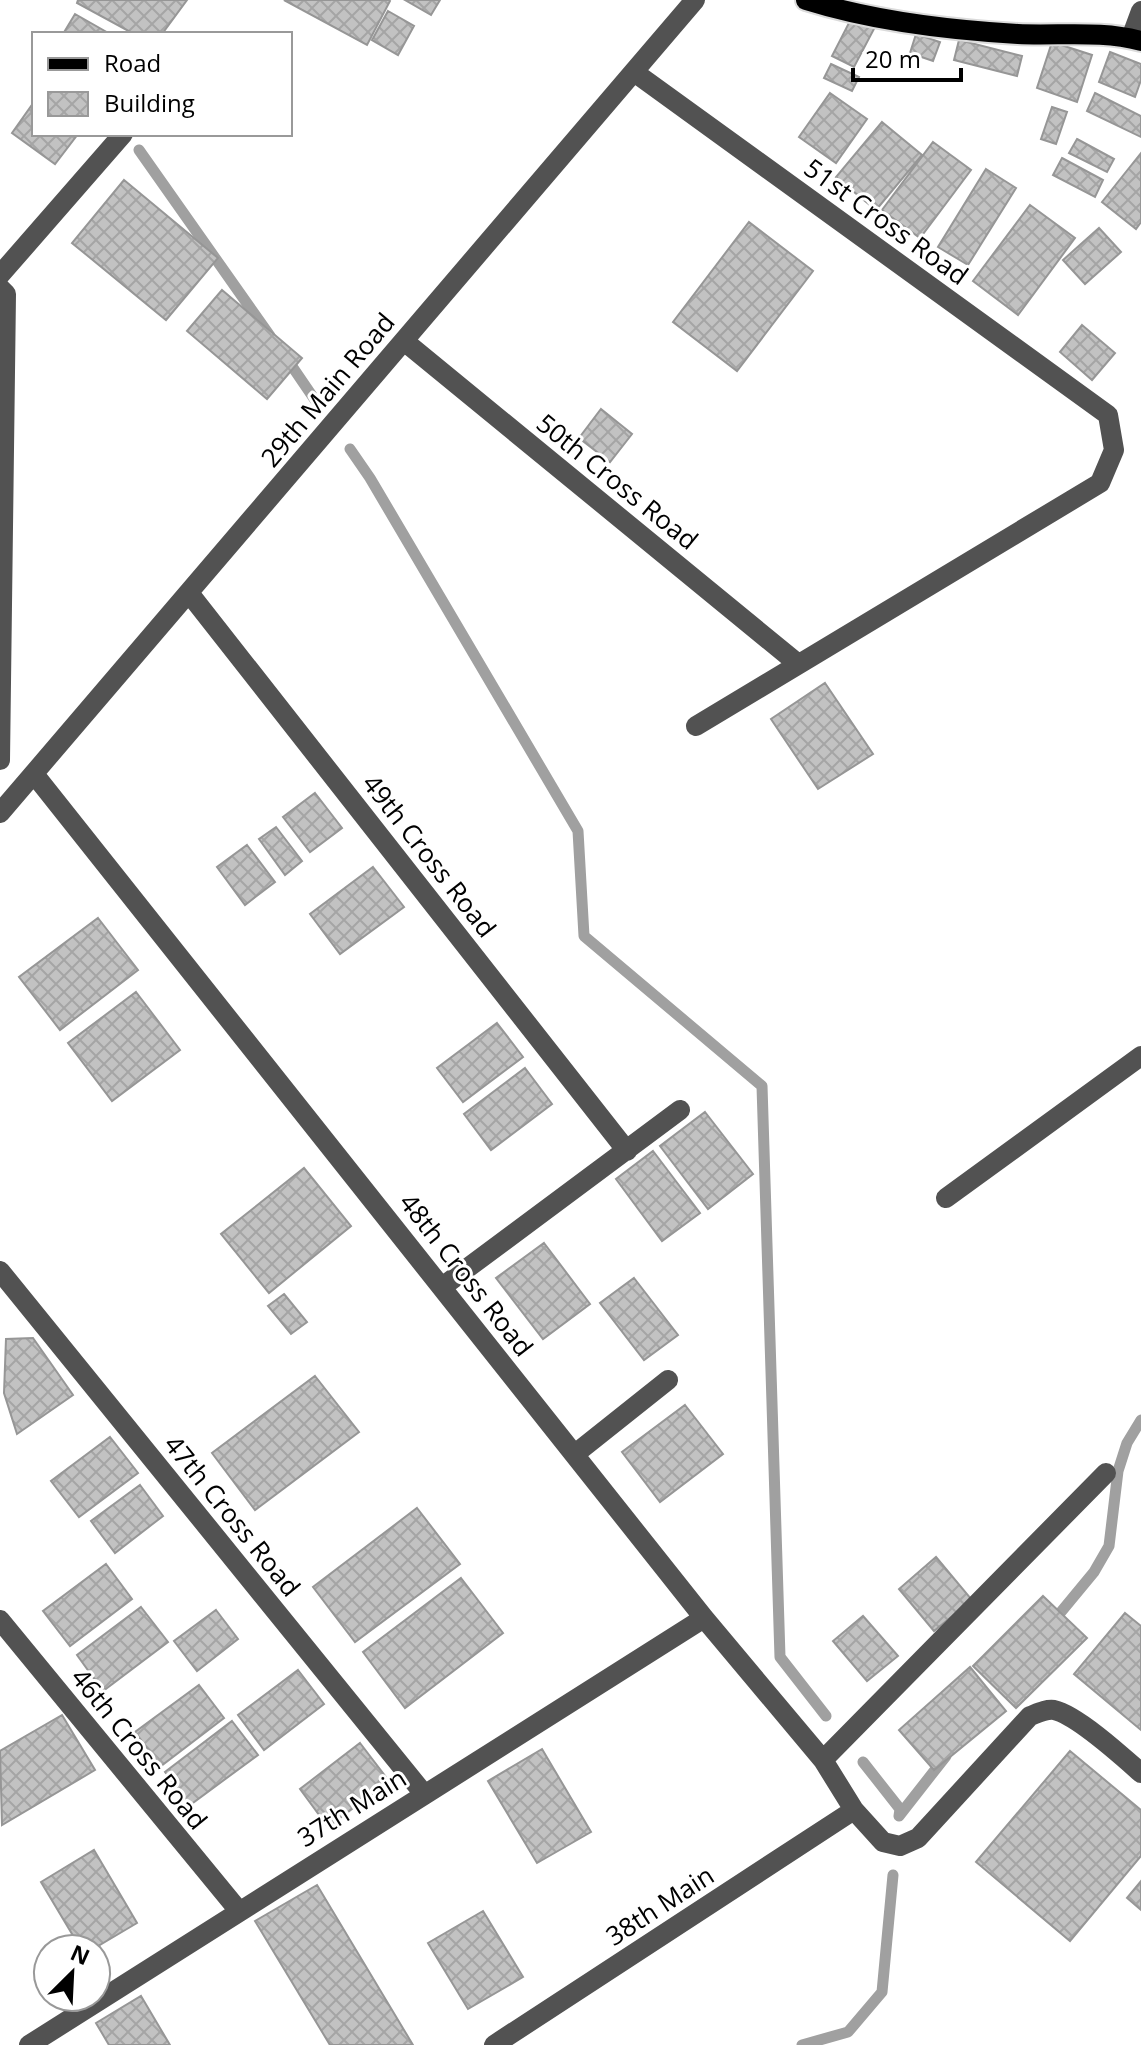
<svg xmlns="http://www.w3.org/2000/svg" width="1141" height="2045" font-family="'Open Sans',sans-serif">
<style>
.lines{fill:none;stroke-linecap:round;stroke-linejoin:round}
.stream{stroke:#a0a0a0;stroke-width:11}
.building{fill:url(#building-cross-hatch);stroke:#969696;stroke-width:2}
.major-casing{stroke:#dbdbdb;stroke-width:24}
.minor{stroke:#525252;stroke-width:20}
.major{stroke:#000;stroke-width:20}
.labels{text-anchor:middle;stroke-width:6;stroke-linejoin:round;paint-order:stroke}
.street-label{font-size:26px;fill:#000;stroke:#fff}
</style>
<defs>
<pattern id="building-cross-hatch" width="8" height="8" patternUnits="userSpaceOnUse" patternTransform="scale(2)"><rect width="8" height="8" fill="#c2c2c2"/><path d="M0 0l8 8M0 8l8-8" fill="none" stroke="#a5a5a5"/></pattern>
</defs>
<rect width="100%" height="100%" fill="#fff"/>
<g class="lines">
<path class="stream" d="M139,150l131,186
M285,356l30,44
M350,449l20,29 208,353 6,105 178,150 18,571 46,59
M1051,1624l43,-52 15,-26 9,-75 9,-28 14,-23
M863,1762l37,47 -1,7
M899,1816l47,-60
M802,2045l46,-13 34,-40 11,-117"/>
</g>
<path class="building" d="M78,0h109l-25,34h-28l-57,-31z
M284,0h105l1,1 -23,44z
M405,0h35l-9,15z
M388,11l26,15 -16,29 -26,-15z
M75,14l35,20h-47z
M853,15l22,12 -21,40 -22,-11z
M916,34l24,8 -7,19 -23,-8z
M959,40l63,16 -5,20 -63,-16z
M1052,42l40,13 -15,47 -40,-14z
M1110,52l31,12v16l-6,17 -36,-15z
M831,64l28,13 -7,14 -28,-13z
M830,93l37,26 -31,44 -37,-26z
M1095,93l46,23v21l-54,-26z
M34,102v32h44l-23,30 -43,-31z
M1052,107l15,5 -11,32 -15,-5z
M882,122l40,33 -46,55 -40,-33z
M1077,139l37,20 -7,13 -38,-19z
M933,142l38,28 -51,68 -38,-28z
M1141,153v69l-5,7 -34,-27z
M1062,158l41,22 -8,17 -42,-22z
M986,169l30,19 -48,77 -30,-18z
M124,180l94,78 -52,62 -94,-77z
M1030,205l45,33 -57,77 -45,-34z
M749,222l64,49 -76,100 -64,-49z
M1099,228l22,24 -36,32 -22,-24z
M222,290l80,68 -35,41 -80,-68z
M1082,325l33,28 -23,27 -32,-28z
M601,409l31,25 -22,28 -31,-24z
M825,683l48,71 -55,35 -47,-70z
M315,793l27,35 -32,24 -27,-35z
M276,827l26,34 -17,14 -26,-36z
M247,845l28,37 -30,23 -28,-38z
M373,867l31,40 -64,47 -30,-40z
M98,918l40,52 -78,60 -41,-53z
M136,992l44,58 -68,51 -44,-58z
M497,1023l26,34 -60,45 -26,-34z
M525,1068l27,36 -61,46 -27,-36z
M705,1112l48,62 -45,35 -48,-63z
M653,1151l47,62 -38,28 -46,-62z
M304,1168l47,58 -82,67 -48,-59z
M544,1243l46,61 -47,35 -47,-61z
M634,1278l44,57 -34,25 -44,-57z
M284,1294l23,28 -16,12 -23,-28z
M33,1338l40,57 -56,39 -13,-41 2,-54z
M315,1376l44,56 -104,78 -43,-57z
M685,1405l38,49 -63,48 -38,-50z
M110,1437l28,36 -59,44 -28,-36z
M140,1485l23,31 -48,37 -24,-32z
M417,1508l43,56 -105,78 -42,-55z
M936,1557l36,43 -38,31 -35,-42z
M106,1564l26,35 -62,47 -27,-35z
M461,1578l42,55 -98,75 -42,-56z
M1043,1596l44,42 -71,70 -43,-42z
M141,1607l27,35 -65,49 -26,-36z
M216,1610l22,29 -41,32 -23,-30z
M1125,1613l16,13v104l-67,-56z
M863,1616l35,40 -31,25 -34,-40z
M970,1667l36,44 -72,59 -35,-40z
M298,1670l26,34 -60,46 -26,-35z
M199,1685l25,33 -63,48 -26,-34z
M62,1715l33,55 -93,55 -2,-74z
M232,1721l26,34 -68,50 -25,-33z
M360,1743l29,38 -61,46 -28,-38z
M542,1749l49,83 -54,31 -49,-82z
M1070,1751l71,59v46l-71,85 -94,-79z
M94,1850l43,73 -44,26h-12l-40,-67z
M1141,1881v29l-14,-12z
M317,1885l96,160h-83l-75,-124z
M483,1911l40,66 -55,32 -40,-66z
M141,1996l29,49h-61l-13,-22z"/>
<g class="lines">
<defs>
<path id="major" d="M806,0c67,21 142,30 212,34 41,2 84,-4 123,7"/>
</defs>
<use href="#major" class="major-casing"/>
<path class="minor" d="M1131,38l10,-27
M634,72l474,343 6,35 -14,33 -404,243
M0,275l123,-141
M0,288l6,6 -6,466
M404,341l393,322
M189,593l438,558
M34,774l670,844 119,142 31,50 29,32 17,4 18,-8 112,-122c8,-3 16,-7 24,-6 23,5 69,47 87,63
M0,813l695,-813
M946,1198l195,-142
M0,1271l424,523
M442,1287l238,-177
M575,1454l93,-74
M0,1620l239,291
M823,1760l283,-287
M29,2045l675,-427
M494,2045l360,-235"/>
<use href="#major" class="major"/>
</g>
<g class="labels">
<g class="street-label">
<text transform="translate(886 222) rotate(36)" y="9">51st Cross Road</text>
<text transform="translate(328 390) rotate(-50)" y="9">29th Main Road</text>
<text transform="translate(617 482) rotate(39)" y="9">50th Cross Road</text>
<text transform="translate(429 856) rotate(52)" y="9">49th Cross Road</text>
<text transform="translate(466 1275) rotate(52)" y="9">48th Cross Road</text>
<text transform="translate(232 1516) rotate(51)" y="9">47th Cross Road</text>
<text transform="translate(139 1749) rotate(51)" y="9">46th Cross Road</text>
<text transform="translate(352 1808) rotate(-32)" y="9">37th Main</text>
<text transform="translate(660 1906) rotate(-33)" y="9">38th Main</text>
</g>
</g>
<rect x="32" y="32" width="260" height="104" fill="#ffffff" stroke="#999999" stroke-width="2"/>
<rect x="48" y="58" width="40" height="12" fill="#000000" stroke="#999999" stroke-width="2"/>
<text x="104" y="72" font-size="24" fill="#000000">Road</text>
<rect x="48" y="92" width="40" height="24" fill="url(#building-cross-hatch)" stroke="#999999" stroke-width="2"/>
<text x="104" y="112" font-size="24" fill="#000000">Building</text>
<g transform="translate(72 1973) rotate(24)"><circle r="38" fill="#ffffff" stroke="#999999" stroke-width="2"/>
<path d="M0-6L14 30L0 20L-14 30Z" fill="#000000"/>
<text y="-12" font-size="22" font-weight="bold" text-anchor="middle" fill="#000000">N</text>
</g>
<path d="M853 68v12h108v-12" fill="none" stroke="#000000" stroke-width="4"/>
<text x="865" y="68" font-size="24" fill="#000000" stroke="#ffffff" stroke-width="6" paint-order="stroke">20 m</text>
</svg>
